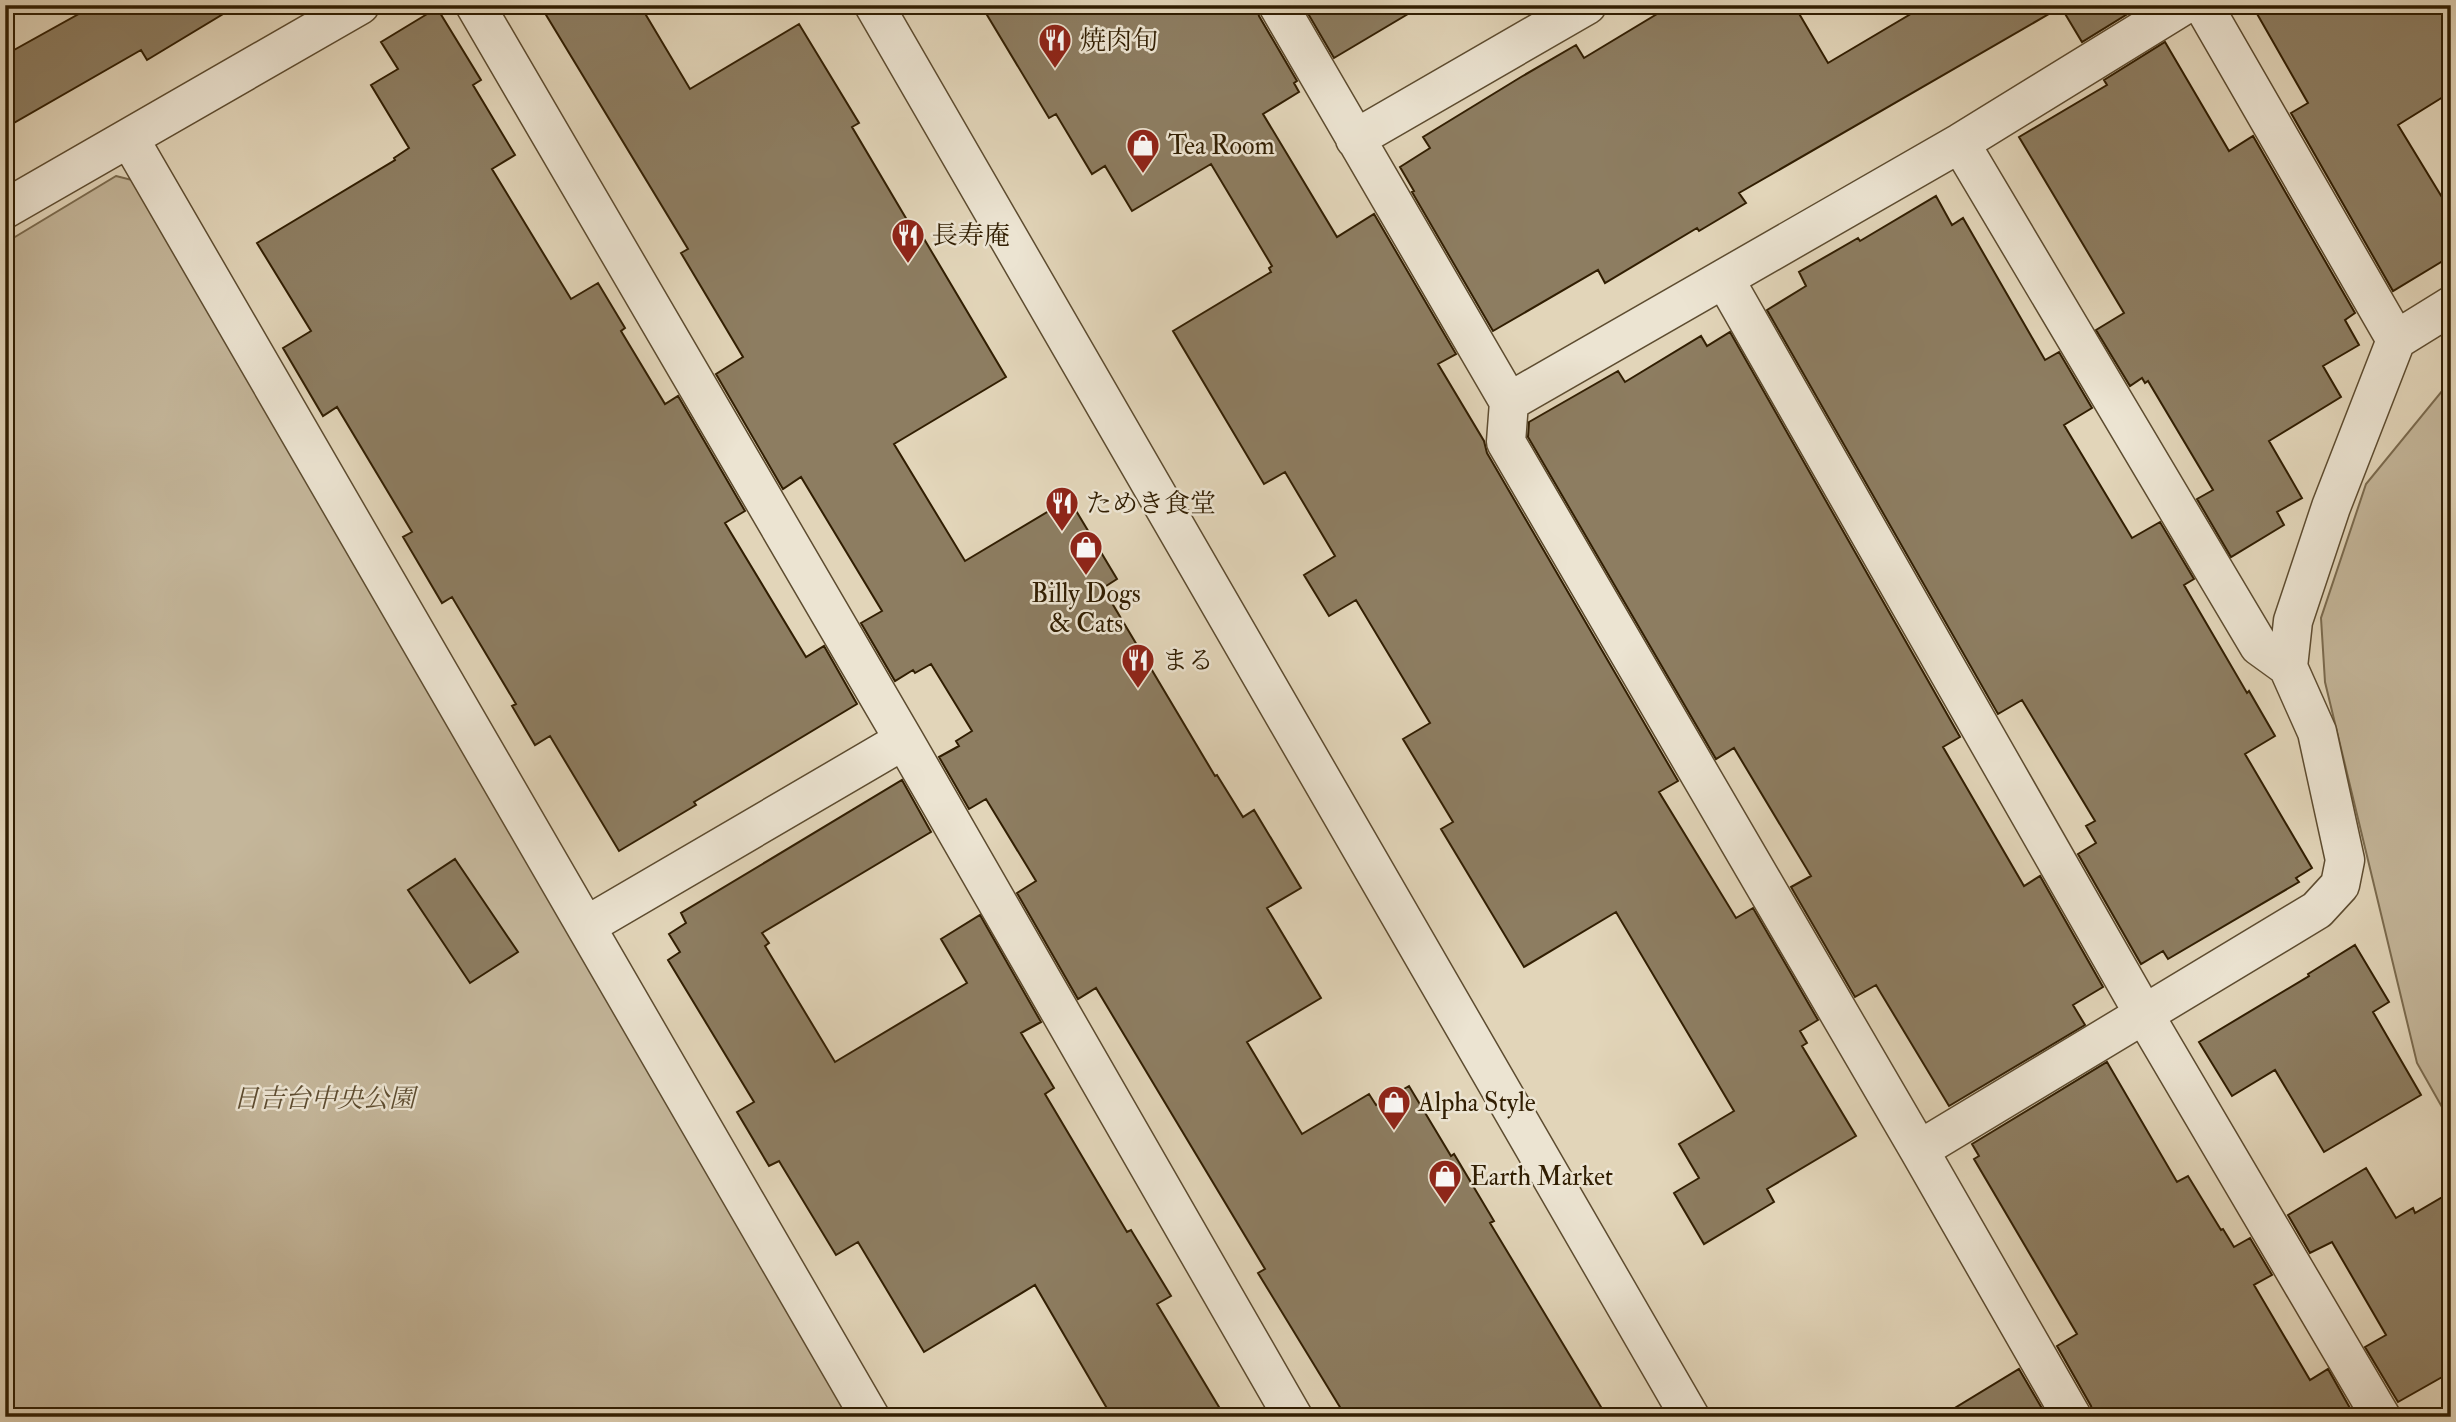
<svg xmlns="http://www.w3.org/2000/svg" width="2456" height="1422" font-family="'IM FELL Double Pica','Noto Serif JP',serif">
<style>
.green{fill:#c4b69a;stroke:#7a6a4e;stroke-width:2}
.building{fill:#8d7d61;stroke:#311e02;stroke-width:2}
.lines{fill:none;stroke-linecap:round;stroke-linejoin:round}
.minor-casing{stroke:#5d4c30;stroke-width:41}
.tertiary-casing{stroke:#5d4c30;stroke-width:41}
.minor{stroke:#ece4d2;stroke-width:38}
.tertiary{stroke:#ece4d2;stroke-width:38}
.labels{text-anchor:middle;stroke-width:5;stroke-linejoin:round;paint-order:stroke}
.poi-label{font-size:26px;fill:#311e02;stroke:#ece4d2;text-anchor:start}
.park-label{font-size:26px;font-style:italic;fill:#5d4c30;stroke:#ece4d2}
</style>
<rect width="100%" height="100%" fill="#e2d5b9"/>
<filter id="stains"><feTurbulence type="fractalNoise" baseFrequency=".00286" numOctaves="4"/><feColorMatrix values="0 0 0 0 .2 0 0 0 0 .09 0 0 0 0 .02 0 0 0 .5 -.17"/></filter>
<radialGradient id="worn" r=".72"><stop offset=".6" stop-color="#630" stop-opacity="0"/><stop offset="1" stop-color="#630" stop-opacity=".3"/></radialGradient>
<path class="green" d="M116,176l28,7 728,1234h-867v-1174z
M2451,380v437l-3,7 3,23v276l-34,-60 -92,-381 -4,-64 45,-134z"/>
<path class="building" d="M95,5h143l-91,55 -6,-10 -136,78v-73z
M540,5h100l50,84 109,-65 60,99 -7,4 58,98 4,-3 92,155 -112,67 71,117 104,-62 48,80 -14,9 112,188 2,-1 26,42 11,-7 47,78 -34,20 54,90 -74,44 55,92 67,-40 7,11 33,-19 42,70 3,-2 40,67 -4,2 117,194h-261l-88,-144 7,-4 -169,-281 -18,11 -61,-106 19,-12 -50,-82 -17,10 -30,-52 20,-11 -3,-5 16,-10 -41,-67 -16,9 -2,-3 -18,11 -34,-58 21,-12 -81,-134 -18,12 -67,-115 27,-17 -62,-104 7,-4z
M981,5h275l3,11 38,65 -3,2 5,9 -36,22 74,123 37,-23 82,140 -18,10 46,77 3,12 191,328 -19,11 77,126 17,-10 65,112 -18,11 7,12 -5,3 54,90 -89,53 7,13 -70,42 -30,-51 25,-15 -20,-34 55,-33 -118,-199 -92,55 -83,-138 12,-7 -50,-83 27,-16 -74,-123 -27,16 -25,-41 31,-19 -50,-84 -21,12 -91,-153 98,-59 -2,-4 3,-2 -61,-102 -79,47 -27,-45 -13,8 -36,-60 -7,4z
M1303,5h120l-89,53z
M1672,5h122l34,58 98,-58h216l-60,37 -21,-35 -322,186 7,10 -47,28 -2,-3 -92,55 -7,-13 -105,61 -81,-139 2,-1 -14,-24 30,-19 -7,-11 98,-60 55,-32 8,13z
M2252,5h199v87l-53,33 53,87v44l-58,35 -102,-178 17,-10z
M437,8l44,72 -8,5 42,70 -23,14 79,130 27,-16 27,45 -4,3 44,73 13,-8 67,115 -20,12 81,134 18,-11 33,58 -163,98 2,3 -77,46 -69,-115 -15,9 -23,-39 4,-2 -64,-107 -10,6 -39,-66 9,-5 -75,-125 -14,9 -40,-68 28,-17 -54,-88 138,-83 -1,-2 15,-10 -38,-63 27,-16 -17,-27z
M2165,42l64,109 24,-15 102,177 -10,7 14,25 -36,21 18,31 -72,44 33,57 -25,14 7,13 -53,32 -34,-58 16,-9 -65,-109 -3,2 -3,-5 -12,8 -34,-56 28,-17 -105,-176 88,-52 -3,-5z
M1936,196l16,29 11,-7 82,142 14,-8 33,56 -28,17 68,113 28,-16 34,57 -10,6 63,108 2,-2 26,45 -30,18 67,114 -16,10 3,4 -131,77 -5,-8 -22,13 -63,-110 18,-11 -10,-17 9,-5 -73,-121 -24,14 -231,-404 39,-24 -7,-14 59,-34 2,3z
M1730,332l230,405 -17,10 81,139 16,-10 63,111 -30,18 12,20 -136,81 -73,-121 -21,12 -64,-110 20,-11 -77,-128 -18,11 -188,-322 1,-15 89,-51 7,11 76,-46 6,10z
M902,780l29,52 -169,101 7,10 -4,3 70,116 132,-79 -26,-44 39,-24 61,107 -20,11 33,55 -9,6 82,138 4,-2 40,66 -14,8 68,113h-113l-77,-132 -111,67 -66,-110 -22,13 -57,-94 -10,5 -32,-54 17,-10 -86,-142 12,-8 -11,-18 17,-11 -5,-10z
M455,859l63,93 -48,31 -62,-93z
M2355,945l34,57 -16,10 48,83 -97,57 -49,-82 -43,26 -33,-54 110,-66 -1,-2z
M2107,1062l70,120 11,-6 33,54 2,-1 11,18 16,-9 22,37 -18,10 56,95 18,-11 27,48h-261l-3,-11 -34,-60 20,-12 -103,-175 5,-3 -7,-12z
M2366,1168l30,50 17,-10 2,5 36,-21v180l-53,30 -33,-55 21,-12 -54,-93 -22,11 -22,-38z
M2019,1369l28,48h-107z"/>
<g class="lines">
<defs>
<path id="minor" d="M475,5l429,735 389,677
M1278,5l231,397 -3,40 413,708 153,267
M2203,5l193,335
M129,138l741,1279
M1355,139l232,-134
M1960,143l299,503 29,21
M5,209l355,-204
M1725,280l420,736 236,401
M1509,402l451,-259 224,-138
M586,926l318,-186
M1919,1150l398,-240 23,-25 5,-25 -28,-128 -29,-65 5,-46 38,-114 65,-167 55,-34"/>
<path id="tertiary" d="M874,5l816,1412"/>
</defs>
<use href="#minor" class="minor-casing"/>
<use href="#tertiary" class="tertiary-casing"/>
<use href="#minor" class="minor"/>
<use href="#tertiary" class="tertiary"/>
</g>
<defs>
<symbol id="restaurant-pin" viewBox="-11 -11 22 30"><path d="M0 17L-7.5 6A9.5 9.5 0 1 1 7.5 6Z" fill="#8f2418" stroke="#ece4d2"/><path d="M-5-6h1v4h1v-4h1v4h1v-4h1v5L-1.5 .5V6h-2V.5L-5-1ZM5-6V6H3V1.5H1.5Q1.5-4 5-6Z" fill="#fff"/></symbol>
<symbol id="shop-pin" viewBox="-11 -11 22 30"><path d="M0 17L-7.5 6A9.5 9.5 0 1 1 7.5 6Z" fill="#8f2418" stroke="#ece4d2"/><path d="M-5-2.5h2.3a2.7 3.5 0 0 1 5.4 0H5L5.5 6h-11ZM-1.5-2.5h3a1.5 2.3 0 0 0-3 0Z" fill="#fff"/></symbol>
</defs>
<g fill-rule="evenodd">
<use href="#restaurant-pin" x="1036" y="21" width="38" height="52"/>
<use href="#shop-pin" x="1124" y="126" width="38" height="52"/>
<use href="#restaurant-pin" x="889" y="216" width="38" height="52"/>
<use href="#restaurant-pin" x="1043" y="484" width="38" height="52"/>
<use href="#shop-pin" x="1067" y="528" width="38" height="52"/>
<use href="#restaurant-pin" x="1119" y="641" width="38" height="52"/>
<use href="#shop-pin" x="1375" y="1083" width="38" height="52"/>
<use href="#shop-pin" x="1426" y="1157" width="38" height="52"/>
</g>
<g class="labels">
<g class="poi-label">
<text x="1080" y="49">焼肉旬</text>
<text x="1168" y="154">Tea Room</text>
<text x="932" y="244">長寿庵</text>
<text x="1086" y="512">ためき食堂</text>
<text x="1086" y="602" text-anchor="middle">Billy Dogs<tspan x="1086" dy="30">&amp; Cats</tspan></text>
<text x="1162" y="669">まる</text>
<text x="1418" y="1111">Alpha Style</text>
<text x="1470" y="1185">Earth Market</text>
</g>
<g class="park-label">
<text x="324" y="1107">日吉台中央公園</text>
</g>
</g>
<rect width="2456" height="1422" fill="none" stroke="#e2d5b9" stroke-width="28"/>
<rect x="7" y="7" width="2442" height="1408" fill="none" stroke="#311e02" stroke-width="3.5"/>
<rect x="14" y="14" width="2428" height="1394" fill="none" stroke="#311e02" stroke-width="2"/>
<rect width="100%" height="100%" filter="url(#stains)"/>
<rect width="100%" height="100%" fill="url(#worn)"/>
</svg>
